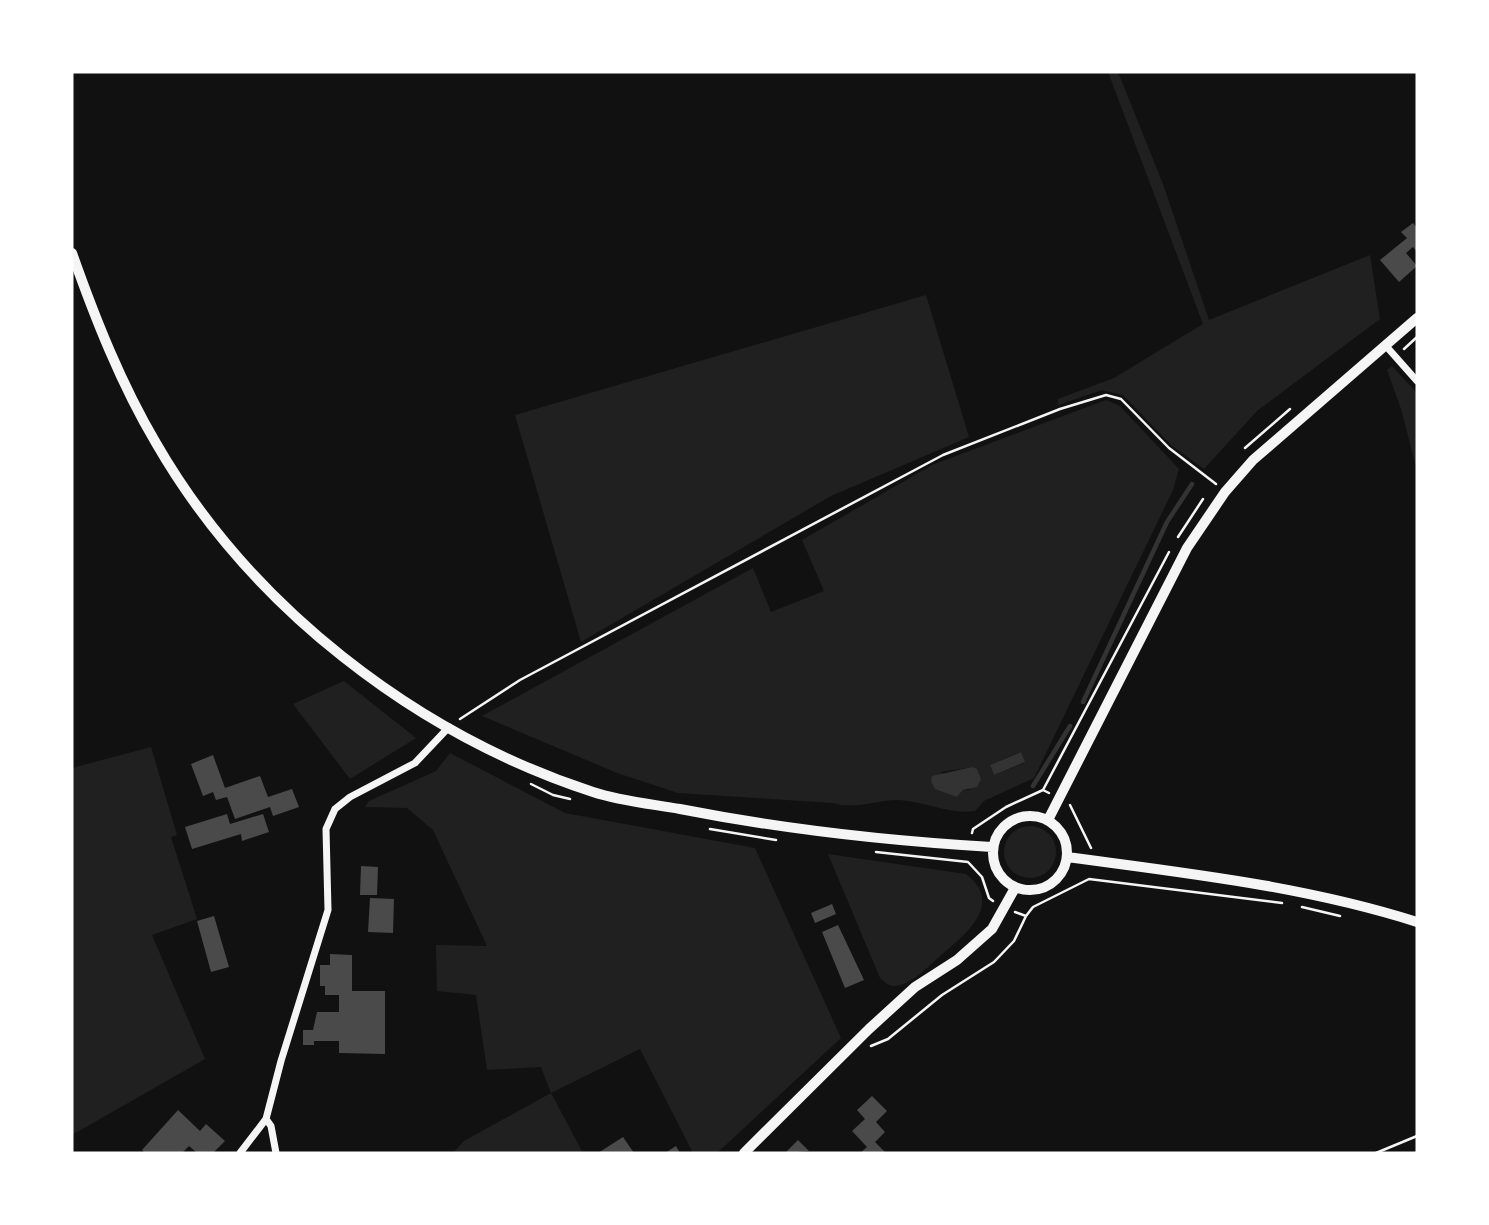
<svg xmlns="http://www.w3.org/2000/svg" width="1489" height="1225" font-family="Jost,sans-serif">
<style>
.green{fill:#202020;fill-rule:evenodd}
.water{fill:#333}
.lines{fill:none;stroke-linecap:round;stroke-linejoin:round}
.stream{stroke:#333;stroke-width:4.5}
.building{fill:#4a4a4a}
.path{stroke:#f5f5f5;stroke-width:2.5}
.minor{stroke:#f5f5f5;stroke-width:7}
.tertiary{stroke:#f5f5f5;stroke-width:10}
.secondary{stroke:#f5f5f5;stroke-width:10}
</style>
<rect width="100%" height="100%" fill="#111"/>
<path class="green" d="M1108,72h10l45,112 46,136 161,-65 10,64 -123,92 -53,58 -33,-24 -48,-50 -21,-5 -44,15v-6l56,-21 89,-54z
M926,295l43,142 -138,59 -250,146 -66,-227z
M1392,366l25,27v78l-16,-62 -14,-39z
M1106,400l14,6 59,63 -6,21 -139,288 -50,23 -9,10c-25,4 -51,-10 -77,-11 -22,0 -43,10 -65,3l-155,-10 -61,-20 -135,-57 271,-148 18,44 53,-21 -22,-51 130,-75zM1020,752l4,11 -30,12 -4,-10zM972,767l-2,23h-7l-6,7 -10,-5 -6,-20z
M344,681l72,57 -66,41 -57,-75z
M151,747l26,88 -6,2 26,82 -45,16 53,124 -133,76v-367z
M450,753l115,60 190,35 86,190 -124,115h-24l-53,-104 -89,44 32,60h-130l11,-12 87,-48 -10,-26 -54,3 -11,-75 -39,-4 -1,-46 51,1 -54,-116 -26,-22 -42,-1 4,-6 67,-30z
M1004 852a26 26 0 1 1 52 0a26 26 0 1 1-52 0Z
M828,854l138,20c39,30 -1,61 -26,82 -11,10 -29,29 -45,30 -6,1 -11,-5 -15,-8z"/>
<path class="water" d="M1021,752l4,10 -31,13 -4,-10z
M972,767l5,2 4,10 -4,8 -14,3 -6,7 -22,-8 -4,-8 1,-5z"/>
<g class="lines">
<path class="stream" d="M1083,702l84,-180 25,-38
M1033,786l37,-60
M1416,1153h1"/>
</g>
<path class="building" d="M1413,223l4,5v24l-4,-5 -7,6 11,13 -18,16 -19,-22 27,-22 -6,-6z
M213,755l12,33 35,-12 8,21 24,-8 7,18 -26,9 -3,-9 -35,12 -8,-22 -11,3 -3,-8 -10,4 -12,-32z
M227,814l3,10 33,-10 6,18 -27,9 -1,-7 -49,15 -7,-22z
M361,866l17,1 -1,28h-17z
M370,898l24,1 -1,34 -25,-1z
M832,904l4,10 -21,9 -4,-10z
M214,916l15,51 -18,5 -14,-51z
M838,925l26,55 -19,8 -23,-56z
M330,954l22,1v36h33v63l-46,-1v-12h-25v4h-11v-15h10l4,-18h22v-17h-14v-9h-5v-21h10z
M872,1096l15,15 -11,11 9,10 -10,10 11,11h-26l7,-6 -15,-16 13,-12 -8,-9z
M178,1110l22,21 6,-7 19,17 -12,12h-16l-8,-7 -7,7h-37l-3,-3z
M623,1137l11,16h-36z
M798,1140l11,11 -24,2z
M676,1146l4,7h-15z"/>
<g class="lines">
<path class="path" d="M1404,349l13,-12
M1245,448l45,-39
M1178,537l25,-38
M460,719l60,-39 423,-225 117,-46 46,-14 15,4 48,49 47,36
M531,784l22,11 17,4
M1043,790l126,-238
M1070,805l21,43
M710,829l66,11
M972,833l1,-4 33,-22 37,-17 6,3
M876,852l92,10 14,15 7,21 4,3
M1302,907l38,9
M1015,912l11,4 7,-9 56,-28 193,24
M871,1046l17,-7 54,-44 52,-33 20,-21 12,-25
M1376,1153l41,-17"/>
<path class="minor" d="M1386,346l31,35
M266,1119l5,7 5,27
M240,1153l26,-34 15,-58 47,-151 -2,-81 9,-20 15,-12 65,-34 34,-36"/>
<path class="tertiary" d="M744,1153l125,-124 46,-42 42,-27 35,-31 23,-41"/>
<path class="secondary" d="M72,253c23,65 49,131 84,190 94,163 259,291 437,349 27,9 59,12 87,17 102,20 208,32 312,38
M993 853a37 37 0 1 1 74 0a37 37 0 1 1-74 0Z
M1048,820l139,-272 38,-56 28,-32 164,-142
M1067,857c118,16 237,29 350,65"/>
</g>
<rect width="1489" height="1225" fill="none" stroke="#ffffff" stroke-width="147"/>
</svg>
